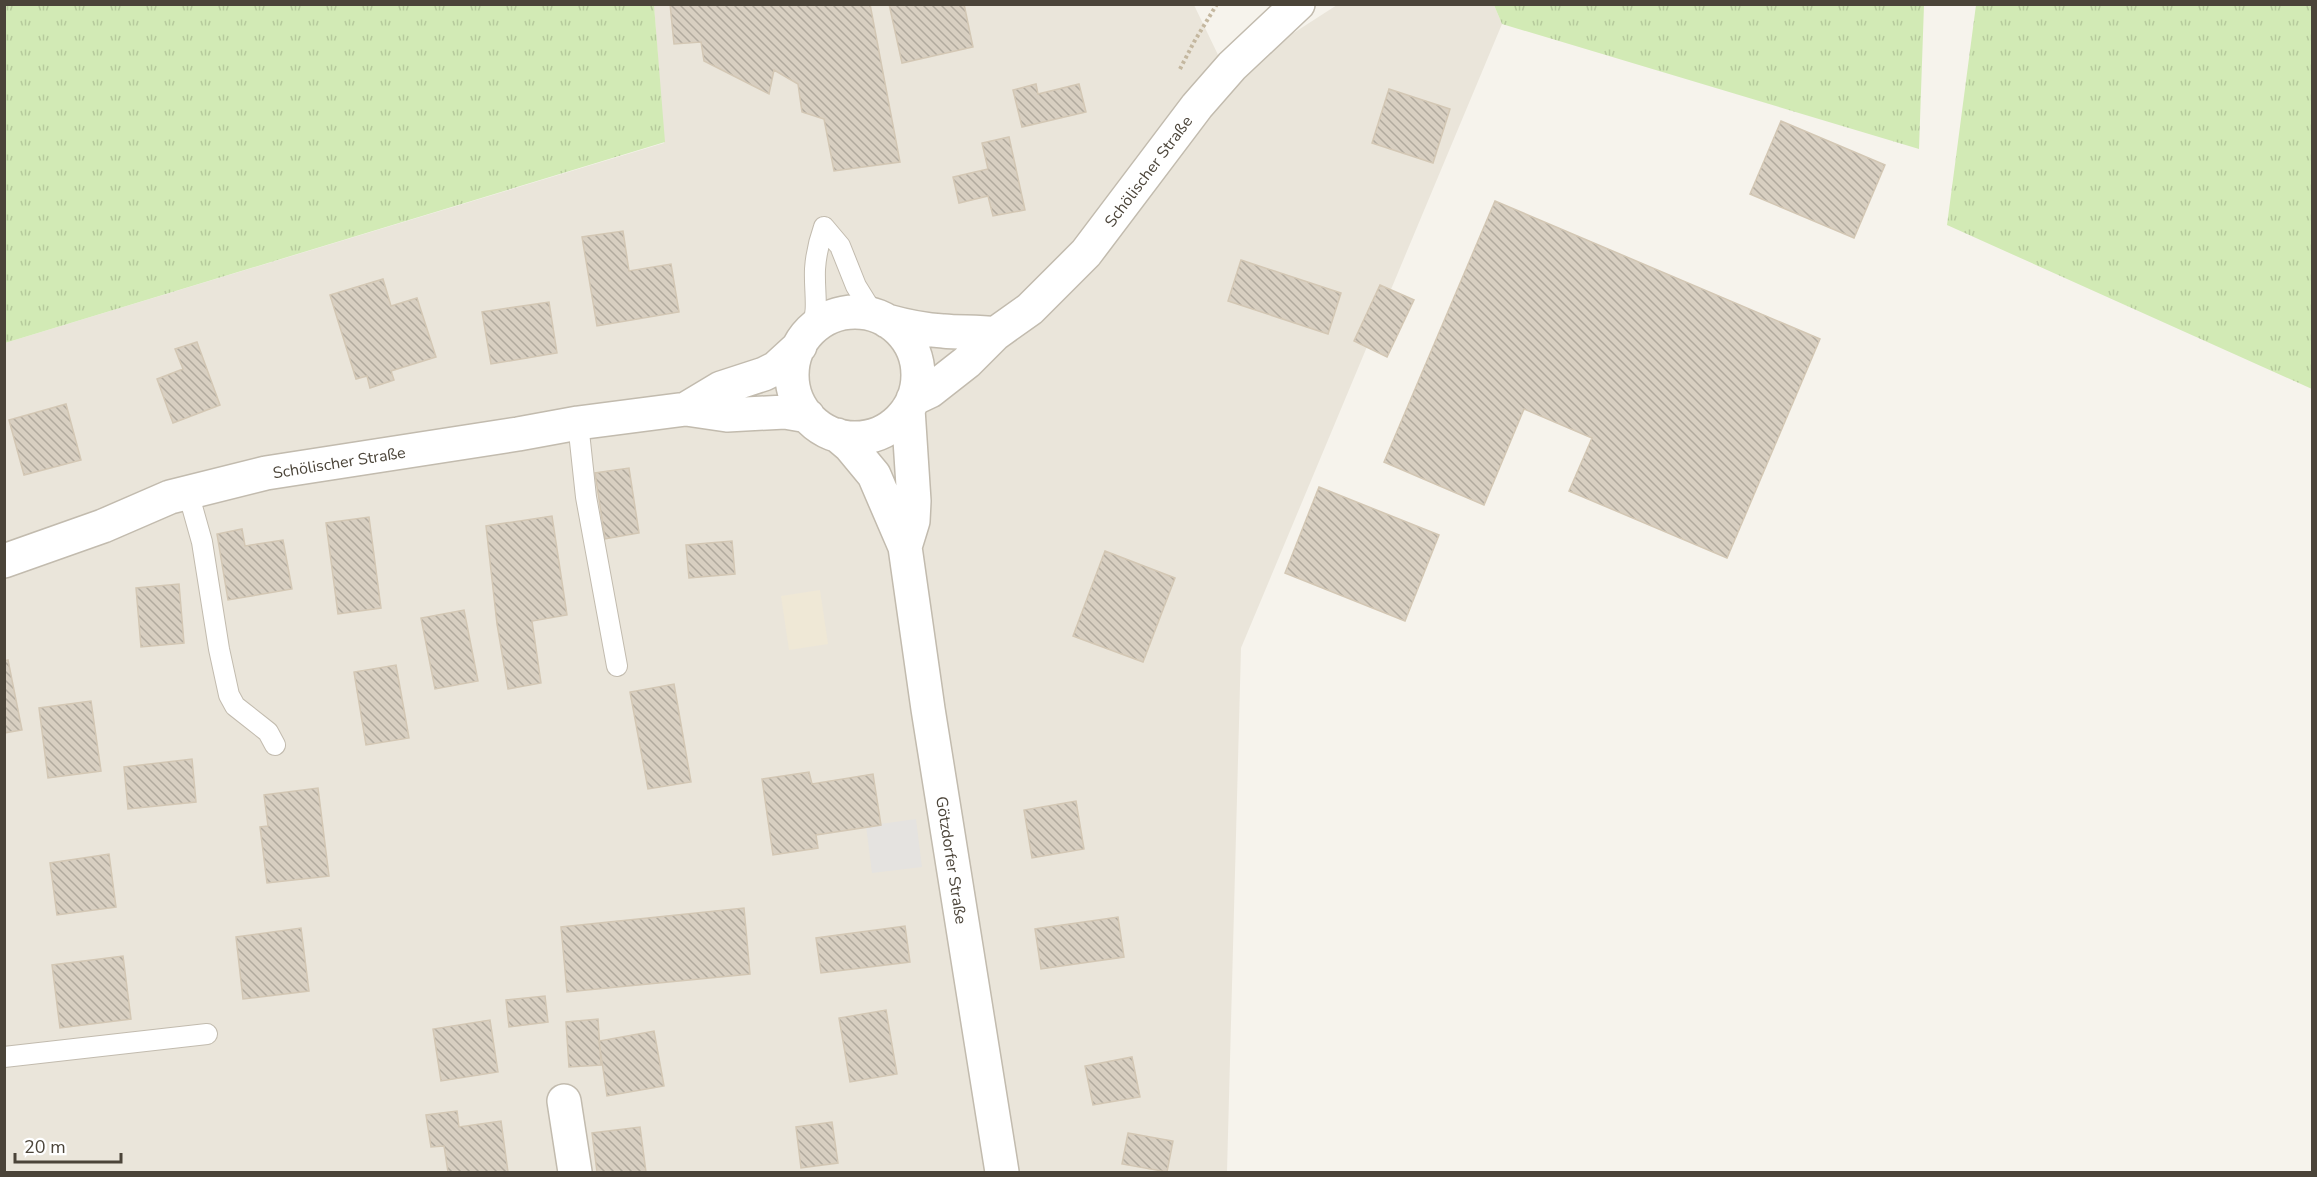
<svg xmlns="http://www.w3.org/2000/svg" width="2317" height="1177" font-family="'Nunito Sans',sans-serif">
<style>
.residential{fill:#eae5da}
.education{fill:#efe8d6}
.grass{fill:url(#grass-tufts)}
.parking{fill:#e5e3e0}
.building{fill:url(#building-back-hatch);stroke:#d3c7b4;stroke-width:1.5}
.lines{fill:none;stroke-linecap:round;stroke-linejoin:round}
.service-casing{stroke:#c2bbae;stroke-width:22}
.minor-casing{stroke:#c2bbae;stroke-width:36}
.tertiary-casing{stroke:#c2bbae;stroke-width:36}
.path{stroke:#c4b79f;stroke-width:4;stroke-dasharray:3 3;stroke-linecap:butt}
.service{stroke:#fff;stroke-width:20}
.minor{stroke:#fff;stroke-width:33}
.tertiary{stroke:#fff;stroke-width:33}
.labels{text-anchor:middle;stroke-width:6;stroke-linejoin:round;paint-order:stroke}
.street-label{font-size:16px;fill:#4b4439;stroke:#fff}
</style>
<defs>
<pattern id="grass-tufts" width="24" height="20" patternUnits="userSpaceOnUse" patternTransform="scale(1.5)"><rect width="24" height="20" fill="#d2eab5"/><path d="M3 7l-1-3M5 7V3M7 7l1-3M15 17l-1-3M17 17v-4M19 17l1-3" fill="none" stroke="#b6ca9c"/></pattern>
<pattern id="building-back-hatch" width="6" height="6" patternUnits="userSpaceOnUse" patternTransform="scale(1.5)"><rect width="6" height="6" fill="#d8cfc1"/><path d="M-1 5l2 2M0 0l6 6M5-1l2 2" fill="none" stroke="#b1aa9e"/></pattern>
</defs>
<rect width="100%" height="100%" fill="#f6f3ec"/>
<path class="residential" d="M654,5h540l39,81 59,-52 45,-29h157l8,19 -261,624 -14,524h-1222v-829l659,-200z"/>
<path class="education" d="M820,590l8,54 -39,6 -8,-54z"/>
<path class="grass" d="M5,4l649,1 11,137 -660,201z
M1494,5h430l-5,144 -417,-125z
M1976,5h336v384l-365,-164z"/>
<path class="parking" d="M916,819l6,48 -50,6 -6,-47z"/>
<path class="building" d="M670,4h200l30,158 -66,9 -10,-52 -22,-7 -4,-28 -24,-14 -5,24 -65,-33 -3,-19 -27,2z
M889,4h75l9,43 -71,16z
M1036,84l2,10 41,-10 7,28 -64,15 -9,-37z
M1389,89l61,20 -17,54 -61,-20z
M1781,121l104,44 -31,73 -104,-44z
M1009,137l16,73 -32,6 -5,-20 -29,7 -6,-26 35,-8 -6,-26z
M1495,201l325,138 -93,219 -158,-67 23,-53 -68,-29 -40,96 -100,-43z
M623,231l6,40 42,-7 8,48 -82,14 -15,-89z
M1241,260l100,33 -13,41 -100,-33z
M383,279l8,27 26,-8 19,59 -45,14 3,9 -24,8 -3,-12 -11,3 -26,-84z
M1380,285l34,15 -27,57 -33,-16z
M549,302l8,51 -66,11 -9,-52z
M197,342l23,63 -47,18 -16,-44 26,-10 -8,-20z
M66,404l15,56 -57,15 -15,-55z
M629,468l10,65 -34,6 -10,-66z
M1319,487l120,48 -34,86 -120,-48z
M552,516l15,99 -35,6 9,62 -33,6 -11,-65 -11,-98z
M369,517l12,91 -43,6 -12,-91z
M242,529l3,17 38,-6 9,49 -64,11 -11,-66z
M732,541l3,33 -46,4 -3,-33z
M1105,551l70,27 -32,84 -70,-26z
M179,584l5,59 -43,4 -5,-59z
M464,610l14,71 -43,8 -14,-71z
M8,660l14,70 -18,3v-72z
M396,665l13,73 -43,7 -12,-73z
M674,684l17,98 -43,7 -18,-97z
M91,701l10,70 -53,7 -9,-70z
M192,759l4,43 -68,7 -4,-42z
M809,772l3,12 61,-10 8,51 -65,10 2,13 -45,7 -11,-76z
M318,788l11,88 -62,7 -7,-56 8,-1 -4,-31z
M1076,801l8,48 -52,9 -8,-48z
M109,854l7,53 -59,8 -7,-52z
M744,908l6,66 -183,18 -6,-65z
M1118,917l6,40 -83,12 -6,-40z
M905,926l5,36 -89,11 -5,-35z
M301,928l8,63 -66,8 -7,-62z
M123,956l8,63 -71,9 -8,-63z
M545,996l3,26 -39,5 -3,-27z
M886,1010l11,64 -47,8 -11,-64z
M598,1019l3,46 -32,2 -3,-45z
M490,1020l8,52 -57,9 -8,-52z
M654,1031l10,55 -57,10 -8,-55z
M1132,1057l8,40 -47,8 -8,-39z
M457,1111l2,16 42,-6 7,51h-60l-4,-26 -13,1 -5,-32z
M832,1122l6,41 -37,5 -5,-41z
M640,1127l6,45h-49l-5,-39z
M1128,1133l45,8 -6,31 -45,-8z"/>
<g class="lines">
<defs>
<path id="service" d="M824,227l16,19 16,40 18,29
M812,330c7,-23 2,-38 3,-61 1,-15 4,-28 9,-42
M578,423l8,74 31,169
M188,492l14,50 17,107 10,46 6,11 33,26 7,13
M4,1057l203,-23"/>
<path id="minor" d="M564,1101l11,71"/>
<path id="tertiary" d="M792 375a63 63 0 1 1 126 0a63 63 0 1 1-126 0Z
M887,321c18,5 36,9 56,10 18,2 34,0 52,3
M913,399l17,-8 37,-29 28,-28 35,-25 56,-56 111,-147 35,-40 66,-62
M686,409l35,-21 43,-14 12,-6 24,-22
M837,435l13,11 24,29 31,72 23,162 74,463
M905,547l8,-26 1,-20 -6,-92
M4,561l99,-35 67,-29 96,-24 252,-39 60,-11 108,-14 41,6 58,-3 23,4"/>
</defs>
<use href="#service" class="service-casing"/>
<use href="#minor" class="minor-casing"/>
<use href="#tertiary" class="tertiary-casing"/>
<path class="path" d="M1180,69l14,-27 23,-38"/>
<use href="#service" class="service"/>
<use href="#minor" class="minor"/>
<use href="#tertiary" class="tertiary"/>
</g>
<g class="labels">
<g class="street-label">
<text transform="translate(1148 171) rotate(-53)" y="6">Schölischer Straße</text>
<text transform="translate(339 462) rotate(-9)" y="6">Schölischer Straße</text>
<text transform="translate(952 860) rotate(81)" y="6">Götzdorfer Straße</text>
</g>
</g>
<rect width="2317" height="1177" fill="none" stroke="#4b4439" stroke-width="12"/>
<path d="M15 1153v9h106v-9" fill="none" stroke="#4b4439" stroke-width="3"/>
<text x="24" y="1153" font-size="18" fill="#4b4439" stroke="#ffffff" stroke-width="4.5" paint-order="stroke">20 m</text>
</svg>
